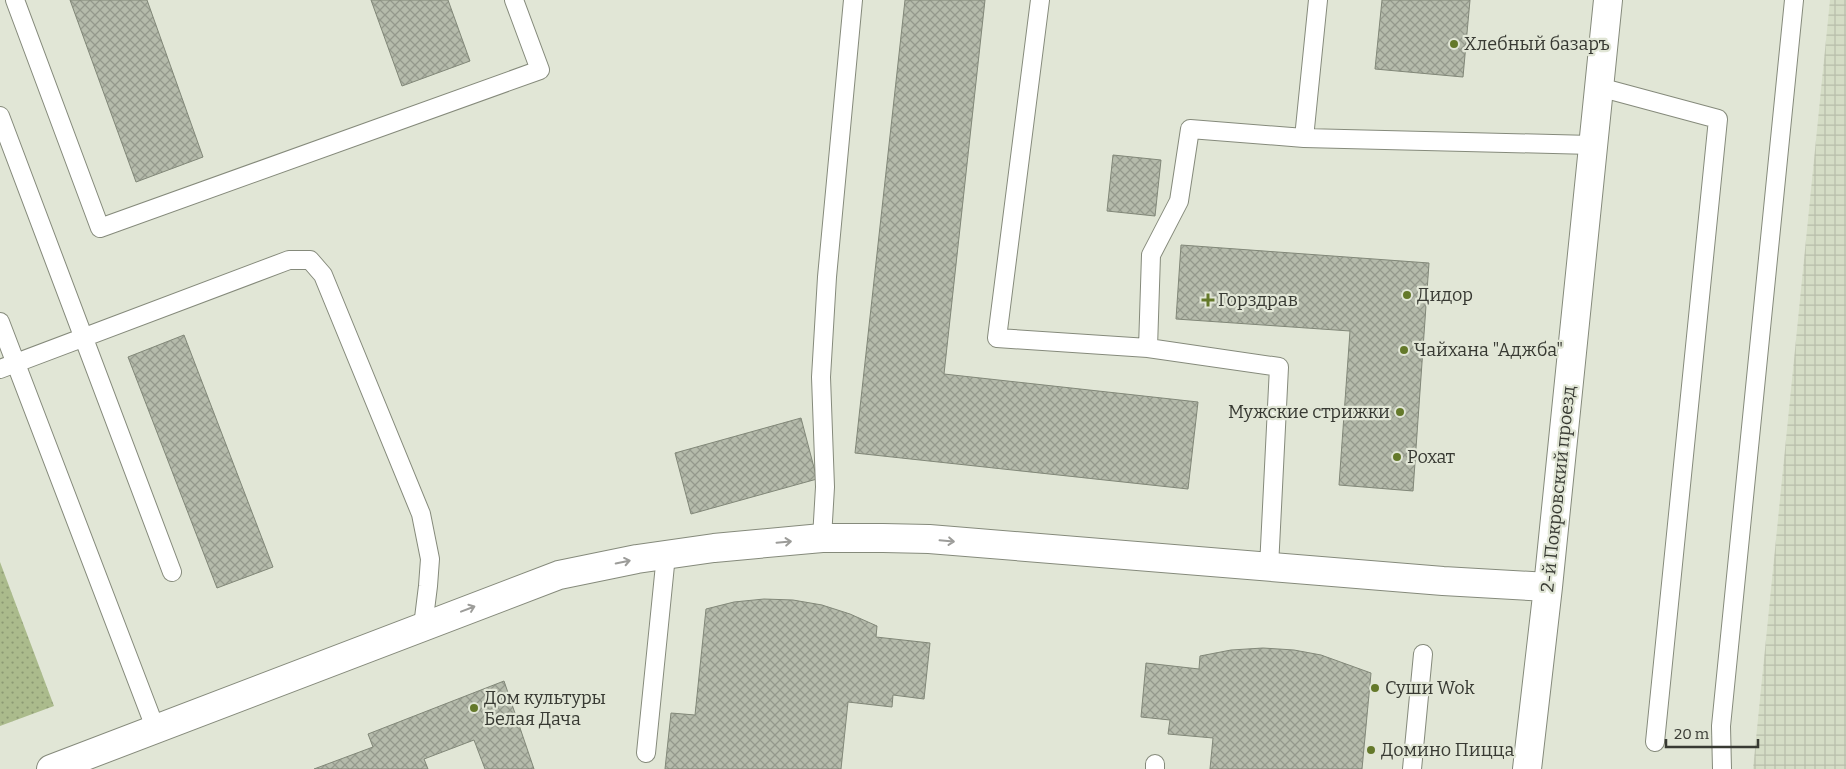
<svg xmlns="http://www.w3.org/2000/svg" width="1846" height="769" font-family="Bitter,serif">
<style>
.industrial{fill:url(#industrial-grid)}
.park{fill:url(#park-dots)}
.building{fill:url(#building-cross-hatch);stroke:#818778}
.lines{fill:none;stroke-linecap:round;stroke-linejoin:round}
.service-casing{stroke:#858a7b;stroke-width:20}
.minor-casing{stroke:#858a7b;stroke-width:30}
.service{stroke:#fff;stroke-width:18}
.minor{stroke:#fff;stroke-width:28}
.oneway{stroke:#9c9c99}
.poi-dot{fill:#64792a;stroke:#e1e6d6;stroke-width:2}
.labels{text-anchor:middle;stroke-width:4.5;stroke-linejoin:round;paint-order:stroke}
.poi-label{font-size:18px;fill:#383a33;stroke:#e1e6d6;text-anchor:start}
.street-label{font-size:18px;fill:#383a33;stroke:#e1e6d6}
</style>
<defs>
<pattern id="industrial-grid" width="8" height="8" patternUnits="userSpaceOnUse" patternTransform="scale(1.25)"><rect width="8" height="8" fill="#d5ddc6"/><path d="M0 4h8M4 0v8" fill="none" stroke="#b8beab"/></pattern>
<pattern id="park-dots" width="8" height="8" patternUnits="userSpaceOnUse" patternTransform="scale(1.25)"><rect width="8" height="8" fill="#abbb8c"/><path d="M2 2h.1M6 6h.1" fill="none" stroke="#8c9973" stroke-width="1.8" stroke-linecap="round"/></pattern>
<pattern id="building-cross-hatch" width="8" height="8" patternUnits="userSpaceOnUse" patternTransform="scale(1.25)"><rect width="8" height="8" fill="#b5bbab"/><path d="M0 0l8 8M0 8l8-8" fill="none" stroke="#94998c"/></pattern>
</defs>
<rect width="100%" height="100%" fill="#e1e6d6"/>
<path class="industrial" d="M1830,0h16v769h-93z"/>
<path class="park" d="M0,562l54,144 -54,20z"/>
<path class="building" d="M70,0h77l56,157 -67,25z
M371,0h77l22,61 -68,25z
M905,0h80l-41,374 254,28 -10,87 -333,-36z
M1382,0h88l-7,77 -88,-8z
M1113,155l48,5 -6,56 -48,-5z
M1181,245l248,18 -16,228 -74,-6 11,-154 -174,-12z
M184,335l89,232 -56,21 -89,-231z
M801,418l16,61 -126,35 -16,-61z
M764,599l29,1 29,5 28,9 27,12 -1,11 54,6 -6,56 -31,-4 -1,12 -44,-5 -7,67h-176l6,-56 24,2 11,-106 28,-7z
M1263,648l31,2 27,5 50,18 -9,96h-152l3,-31 -45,-4 2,-14 -29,-3 5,-54 53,6 1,-13 31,-6z
M504,681l30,88h-49l-11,-29 -50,19 4,10h-114l59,-22 -5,-13z"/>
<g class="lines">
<defs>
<path id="service" d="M15,0l85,228 440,-158 -26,-70
M1040,0l-43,338 151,10
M1599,87l119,32 -63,623
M0,116l172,456
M1304,138l14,-138
M0,322l156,408
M0,369l289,-109h21l13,15 98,239 9,45 -2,27 -5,40
M822,538l3,-51 -4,-110 6,-100 26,-277
M1269,567l10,-200 -131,-19 3,-93 28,-54 11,-72 114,9 288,7
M646,753l20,-198
M1155,769v-5
M1412,769l11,-115
M1722,769l-1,-43 73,-726"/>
<path id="minor" d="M51,769l508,-194 78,-16 77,-11 108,-10h61l46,1 514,42 105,6
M1527,769l21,-182 60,-587"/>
</defs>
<use href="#service" class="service-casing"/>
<use href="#minor" class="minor-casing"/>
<use href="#service" class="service"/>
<use href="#minor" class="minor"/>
</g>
<defs><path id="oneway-shaft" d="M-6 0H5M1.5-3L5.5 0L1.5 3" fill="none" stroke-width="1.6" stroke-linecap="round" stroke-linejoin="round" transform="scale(1.25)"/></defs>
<g class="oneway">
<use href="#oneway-shaft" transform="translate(947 541) rotate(5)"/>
<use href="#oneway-shaft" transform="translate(784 542) rotate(-5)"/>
<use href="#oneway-shaft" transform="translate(623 562) rotate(-12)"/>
<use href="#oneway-shaft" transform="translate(468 609) rotate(-21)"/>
</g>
<g class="poi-dot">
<circle cx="1454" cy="44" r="5"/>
<circle cx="1407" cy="295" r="5"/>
<path d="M1205.5 292.5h5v5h5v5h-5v5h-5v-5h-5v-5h5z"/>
<circle cx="1404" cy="350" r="5"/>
<circle cx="1400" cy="412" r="5"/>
<circle cx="1397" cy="457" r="5"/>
<circle cx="1375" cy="688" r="5"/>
<circle cx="474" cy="708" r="5"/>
<circle cx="1371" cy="750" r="5"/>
</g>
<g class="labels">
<g class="poi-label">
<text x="1464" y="50">Хлебный базаръ</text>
<text x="1417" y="301">Дидор</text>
<text x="1218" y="306">Горздрав</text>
<text x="1414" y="356">Чайхана "Аджба"</text>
<text x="1390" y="418" text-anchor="end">Мужские стрижки</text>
<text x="1407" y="463">Рохат</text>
<text x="1385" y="694">Суши Wok</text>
<text x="484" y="704">Дом культуры<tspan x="484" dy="21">Белая Дача</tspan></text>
<text x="1381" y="756">Домино Пицца</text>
</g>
<g class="street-label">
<text transform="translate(1558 489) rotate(-84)" y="6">2-й Покровский проезд</text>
</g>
</g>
<path d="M1666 739v8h92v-8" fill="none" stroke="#383a33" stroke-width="2.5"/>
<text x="1674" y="739" font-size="15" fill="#383a33" stroke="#e1e6d6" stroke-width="4" paint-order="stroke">20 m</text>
</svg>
